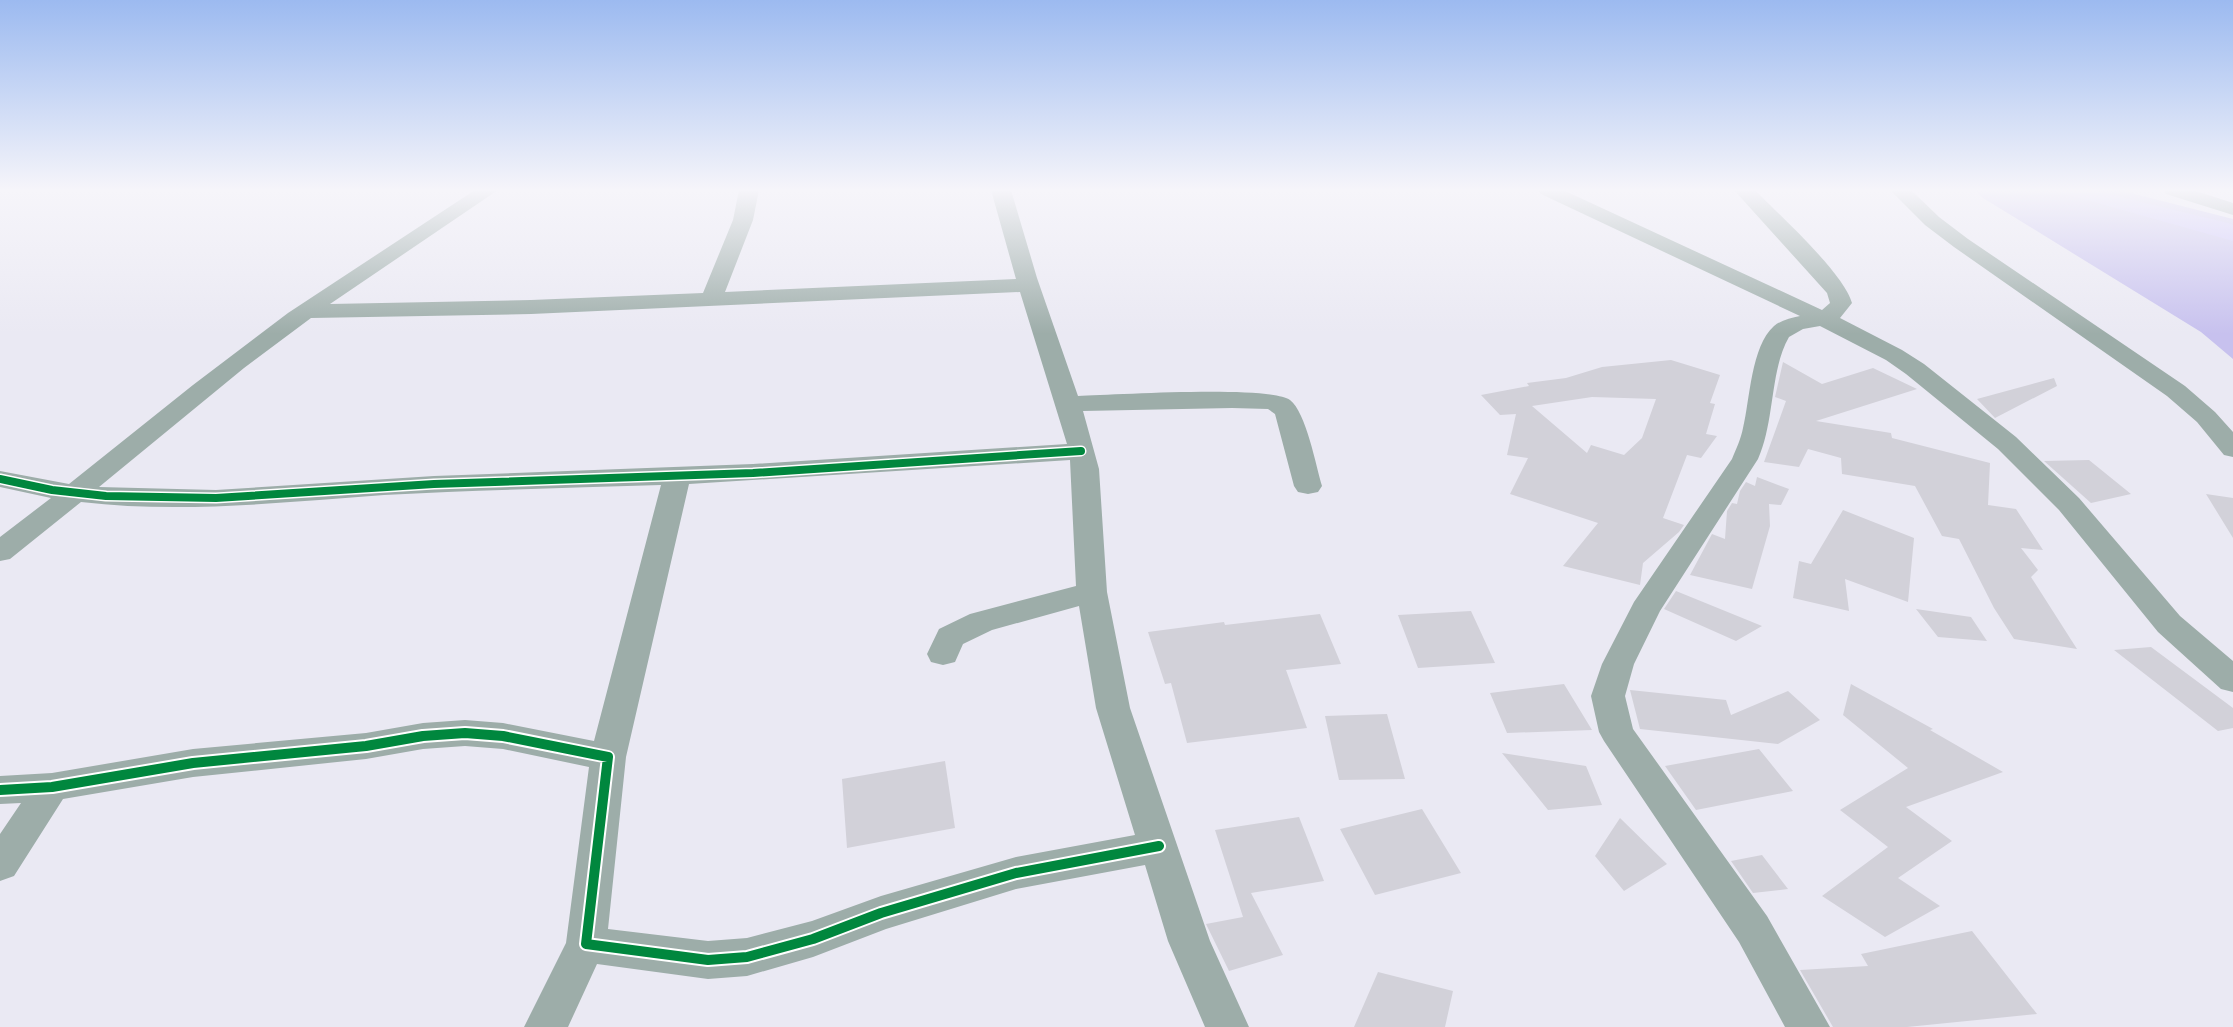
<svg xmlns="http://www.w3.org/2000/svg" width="2233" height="1027" font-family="'Nunito Sans',sans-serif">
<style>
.forest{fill:#c7c1ee}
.water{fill:#cbc3fb}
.building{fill:#d2d1d9;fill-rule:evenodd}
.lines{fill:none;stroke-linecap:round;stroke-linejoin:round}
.minor{fill:#9dada9;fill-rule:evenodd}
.cycleway-far1-casing{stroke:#fff;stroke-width:11}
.cycleway-casing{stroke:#fff;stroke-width:14}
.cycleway-far1{stroke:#00873e;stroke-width:8}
.cycleway{stroke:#00873e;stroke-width:10}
</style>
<rect width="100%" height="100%" fill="#eae9f3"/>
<path class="forest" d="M1975,190h144l114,29v140l-32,-27 -218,-134z"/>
<path class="water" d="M2051,190h41l136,33 5,2v16z"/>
<path class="building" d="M1671,360l49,15 -10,28 5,1 -9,30 11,2 -16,22 -14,-3 -24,63 21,7 -5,7 -36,31 -3,22 -77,-19 35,-43 -88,-29 18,-36 -21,-3 9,-41 -16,1 -19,-20 48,-9 -2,-3 39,-5 36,-11zM1592,397l64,2 -14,39 -18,17 -33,-10 -4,8 -55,-47z
M1783,362l39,22 51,-16 44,21 -101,32 75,12 1,5 98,25 -2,42 28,4 27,41 -22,-2 17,22 -7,7 46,72 -63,-10 -20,-31 -35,-69 -17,-3 -27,-50 -73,-12 -1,-16 -33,-9 -9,18 -35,-5 22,-61 -11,-4z
M2054,378l3,8 -62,32 -18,-19z
M2089,460l42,34 -40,9 -47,-42z
M1757,477l32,12 -8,16 -12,-1 1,22 -18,63 -62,-14 22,-41 13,5 2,-28 5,-8 5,1 3,-13 6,-9 9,4z
M2206,494l27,4v40z
M1843,510l71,28 -6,64 -63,-23 4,32 -56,-13 6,-37 12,3z
M1676,591l86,35 -26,15 -72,-32z
M1916,609l55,8 16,24 -49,-4z
M1471,611l24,52 -77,5 -20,-53z
M1320,614l21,50 -55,6 21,58 -120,15 -16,-60 -6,1 -17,-52 76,-10 1,3z
M2151,647l82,61v20l-15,3 -104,-81z
M1564,684l28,46 -85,3 -17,-40z
M1851,684l82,45 -3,1 73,42 -97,35 46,34 -54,37 42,28 -55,31 -63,-41 66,-49 -48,-37 68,-42 -65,-53z
M1630,690l96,10 5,15 57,-24 32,29 -42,24 -138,-15z
M1387,714l18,65 -66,1 -14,-64z
M1759,749l34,42 -97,19 -31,-44z
M1502,753l84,13 16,39 -54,5z
M945,761l10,67 -108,20 -5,-69z
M1422,809l39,64 -86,22 -35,-66z
M1299,817l25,64 -73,12 32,62 -54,16 -23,-47 37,-7 -28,-87z
M1620,818l47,46 -43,27 -29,-35z
M1762,855l26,34 -35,4 -22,-32z
M1972,931l65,83 -130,13h-74l-33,-57 68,-4 -7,-12z
M1378,972l75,19 -8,36h-91z"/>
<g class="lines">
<path class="minor" d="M475,190h23l-168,114 201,-4 172,-7 30,-73 6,-30h20l-6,30 -28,72 291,-13 -25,-89h20l26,88 41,118c35,-1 190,-11 212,4 16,12 26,66 32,86l-4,6 -10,2 -10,-2 -4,-6 -19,-72 -7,-5 -36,-1 -149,3 16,58 8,123 23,116 80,233 39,86h-44l-37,-86 -23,-76 -129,24 -130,40 -73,28 -66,19 -39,3 -111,-15 -29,63h-44l42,-84 23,-176 -86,-18 -38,-3 -42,3 -57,10 -173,18 -130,22 -49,77 -14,5v-47l21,-31 -21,1v-28l52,-3 141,-24 173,-16 57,-10 42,-3 38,3 91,18 67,-256c-92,3 -184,5 -277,10 -100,7 -202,19 -303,7l-71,57 -10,2v-24l51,-39 -51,-11v-16l69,13 124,-99 95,-72zM1020,292l47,152 -314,20 -319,12 -218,14 -117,-3 145,-119 67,-50 220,-4zM1070,460l6,126 -106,28 -31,15 -12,25 4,8 12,3 12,-3 8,-18 29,-14 87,-24 17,102 39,127 -119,22 -135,39 -69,25 -65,17 -39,3 -100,-12 18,-172 63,-273z
M1538,190h25l259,120 8,-7 -3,-10 -93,-103h21c24,25 89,83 97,113l-12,15 62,32 22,14 92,73 63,61 101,118 53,45v31l-12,-3 -63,-57 -99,-122 -61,-61 -92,-75 -20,-14 -66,-34 -17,3 -14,8c-19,32 -14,84 -31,122l-98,152 -26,53 -9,32 8,33 134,187 63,111h-45l-46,-85 -135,-201 -5,-9 -8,-36 11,-32 32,-62 98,-143c4,-10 9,-20 11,-31 7,-28 8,-82 31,-102 7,-6 17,-8 26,-10l-259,-122z
M1890,190h21l28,27 29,22 217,147 30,26 18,20v25l-9,-2 -27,-33 -30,-26 -213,-149 -29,-22z
M2163,190h30l40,13v12l-67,-21z"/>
<defs>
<path id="cycleway-far1" d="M0,479l52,11 54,6 110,2 218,-14 319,-11 328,-22"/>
<path id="cycleway" d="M0,790l52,-3 141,-24 173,-17 57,-10 42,-3 38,3 105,21 -22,187 122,16 39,-3 66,-18 68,-26 135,-40 143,-27"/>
</defs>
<use href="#cycleway-far1" class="cycleway-far1-casing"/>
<use href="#cycleway" class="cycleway-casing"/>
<use href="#cycleway-far1" class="cycleway-far1"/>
<use href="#cycleway" class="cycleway"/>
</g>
<linearGradient id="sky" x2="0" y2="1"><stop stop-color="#9cbaf0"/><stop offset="0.57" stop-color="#f6f5fa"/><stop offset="1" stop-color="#f6f5fa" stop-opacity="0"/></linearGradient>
<rect width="2233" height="334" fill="url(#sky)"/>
</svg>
